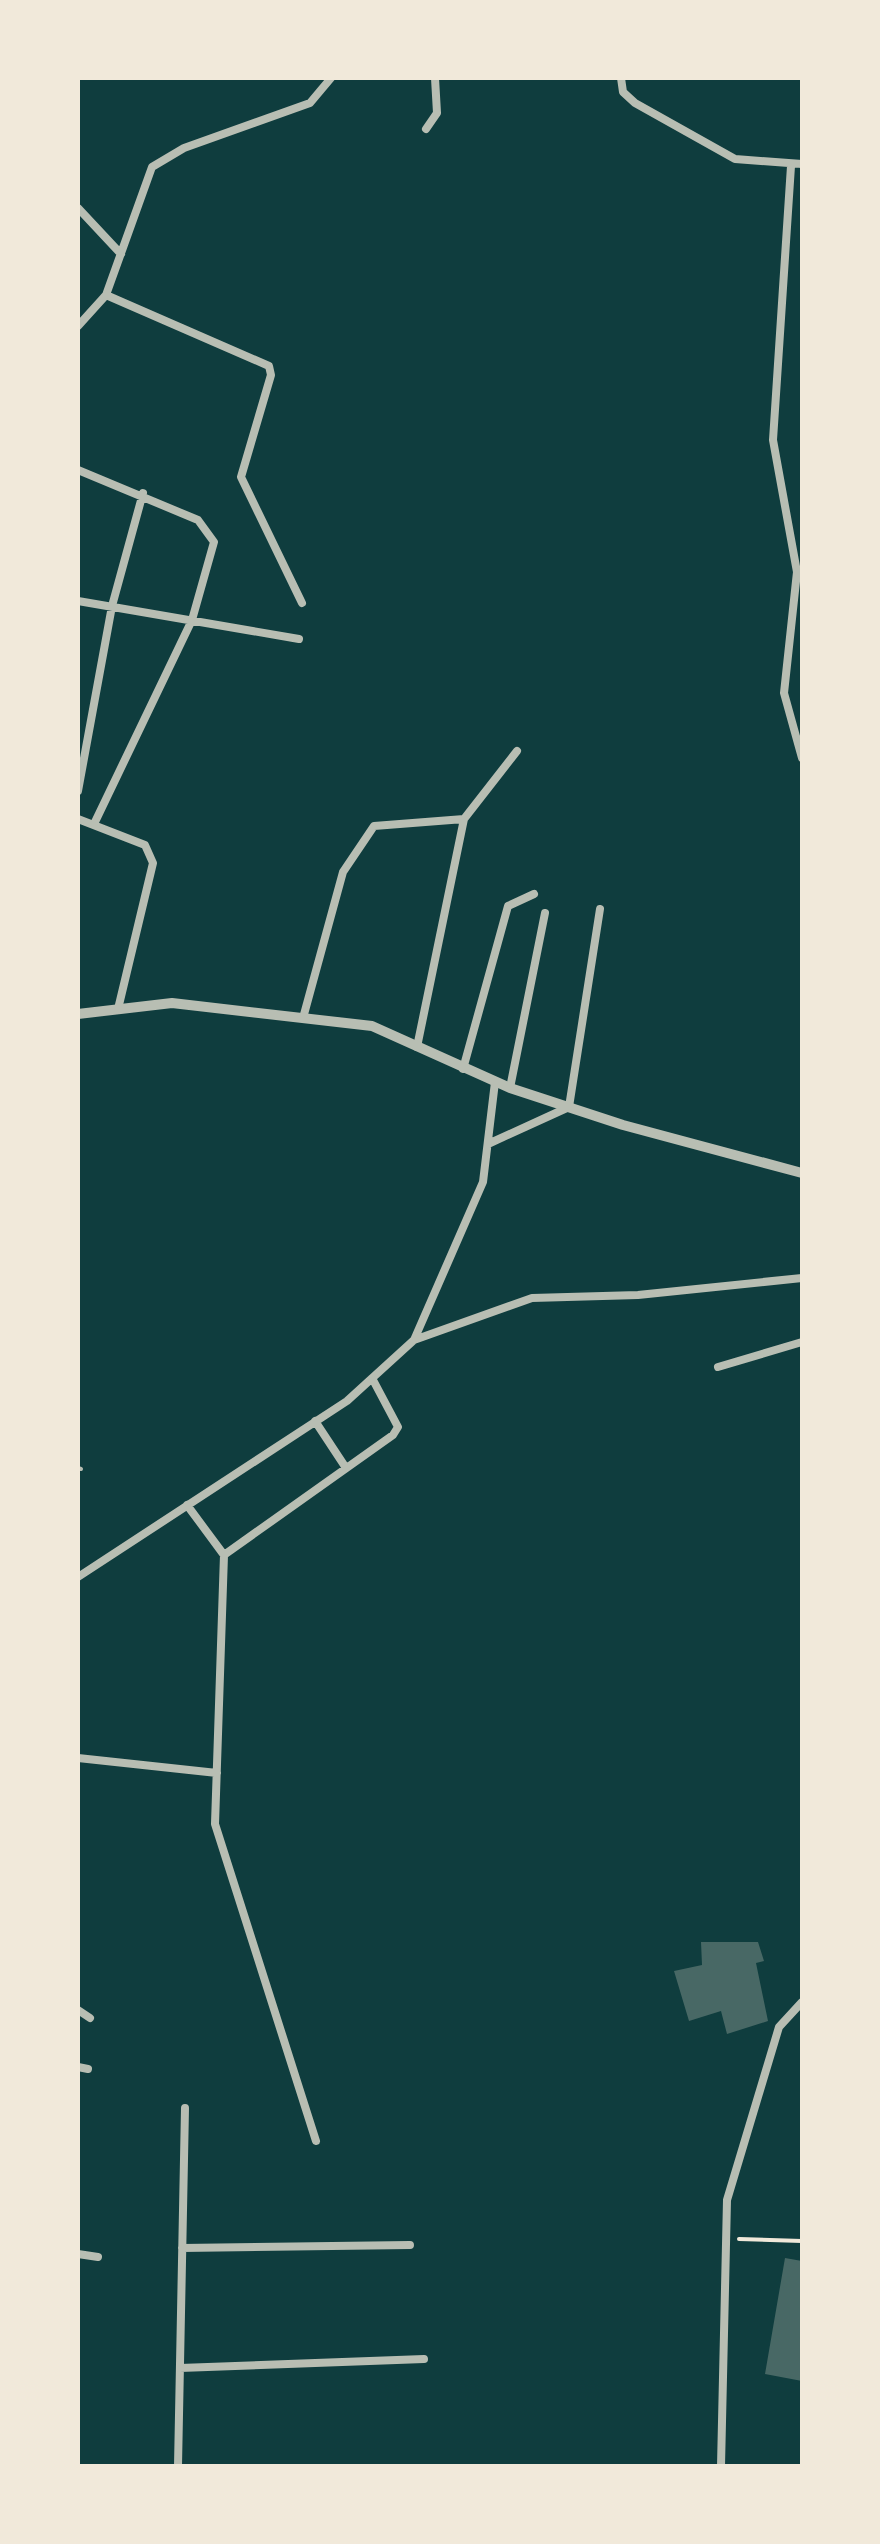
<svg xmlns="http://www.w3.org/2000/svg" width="880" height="2544" font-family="'Public Sans',sans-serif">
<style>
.building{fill:#486865}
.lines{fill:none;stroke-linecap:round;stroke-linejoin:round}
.path{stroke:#f1e9da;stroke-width:4}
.service{stroke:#b8beb3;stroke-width:4}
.minor{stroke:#b8beb3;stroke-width:8}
.tertiary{stroke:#b8beb3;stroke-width:10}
</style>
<rect width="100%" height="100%" fill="#0f3d3e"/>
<path class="building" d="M701,1942h57l6,19 -8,2 12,58 -41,13 -6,-23 -32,10 -15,-50 28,-6z
M785,2258l17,3v120l-37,-7z"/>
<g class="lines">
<path class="path" d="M739,2239l63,2"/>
<path class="service" d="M78,1468l3,1"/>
<path class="minor" d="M621,78l2,14 12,11 100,56 67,5
M426,129l11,-16 -2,-35
M791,166l-18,274 24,132 -13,121 18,65
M78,208l43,46
M106,295l163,71 2,9 -30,102 61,126
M78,326l28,-31 46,-128 32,-19 126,-45 21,-25
M78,470l120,50 16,22 -22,78 -97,202
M78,601l221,38
M78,791l34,-185 31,-113
M78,819l67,26 8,18 -35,146
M303,1018l40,-146 31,-46 90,-7 53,-68
M417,1047l47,-228
M463,1069l45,-163 26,-12
M510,1088l35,-175
M488,1144l81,-37 31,-198
M414,1340l118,-42 106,-3 164,-17
M718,1367l84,-25
M315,1421l31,47
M187,1505l37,50 -9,269 101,317
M224,1555l169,-120 5,-8 -26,-49
M78,1577l269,-176 67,-61 69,-158 12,-100
M78,1758l139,15
M78,2010l12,8
M78,2067l10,2
M182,2248l228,-3
M78,2254l20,3
M180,2368l244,-9
M178,2466l7,-358
M721,2466l6,-266 52,-173 23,-25"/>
<path class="tertiary" d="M78,1014l94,-11 200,23 138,62 113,37 179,48"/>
</g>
<rect width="880" height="2544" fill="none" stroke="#f1e9da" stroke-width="160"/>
</svg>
